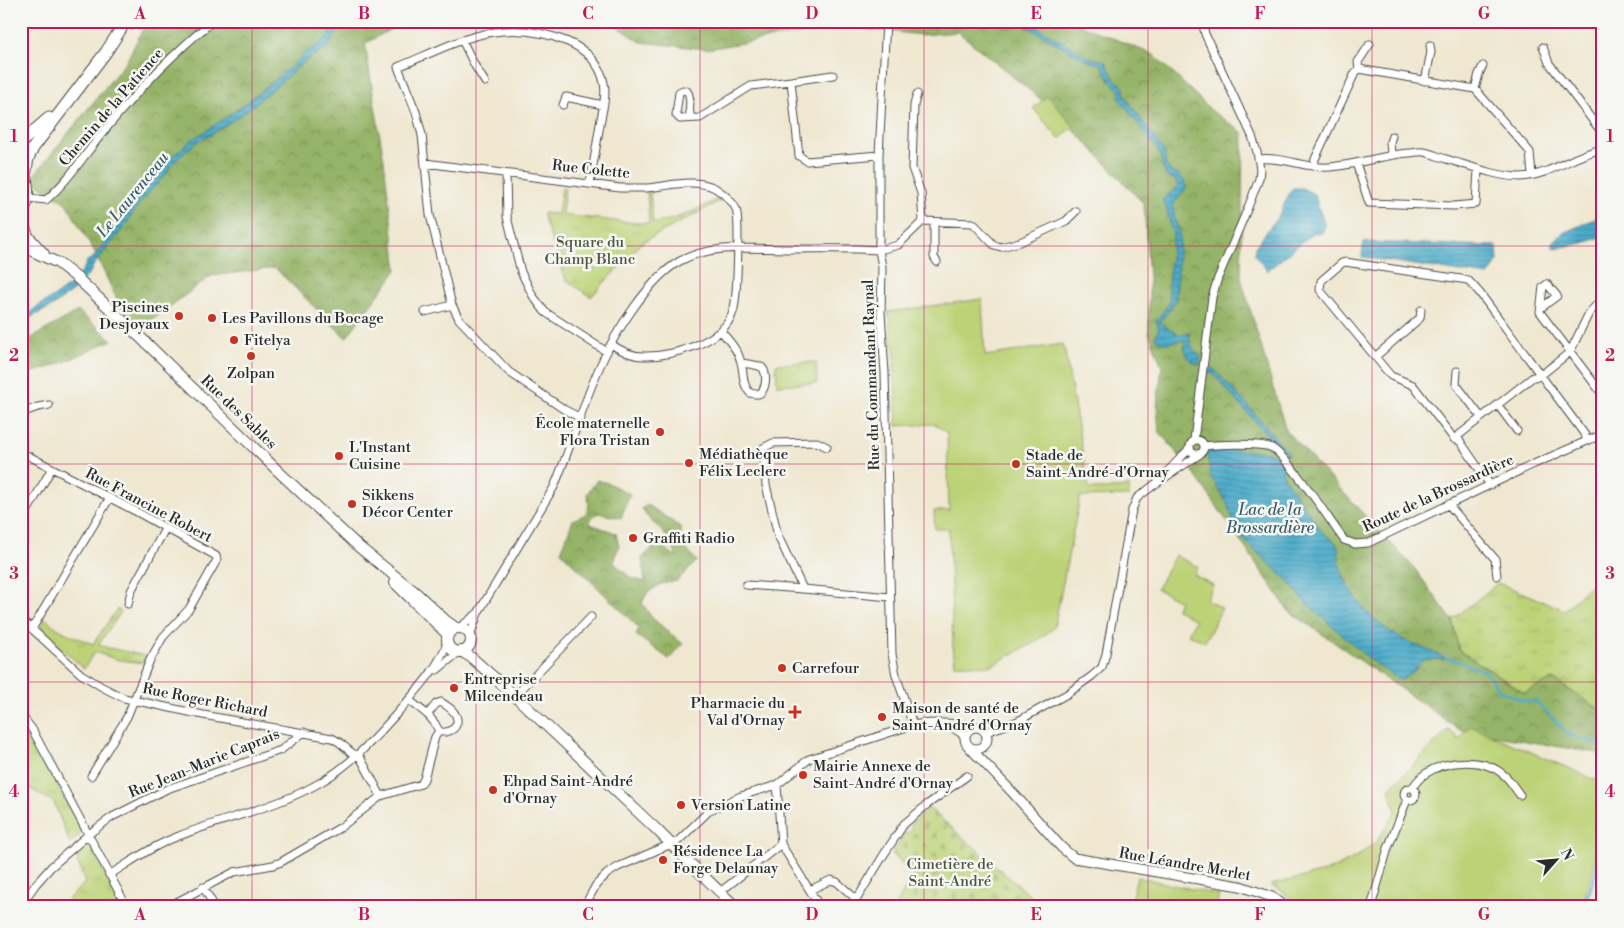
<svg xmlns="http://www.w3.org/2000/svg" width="1624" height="928" font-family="'Libre Bodoni',serif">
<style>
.grass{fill:url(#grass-tufts);stroke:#747e50}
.forest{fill:url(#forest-crowns);stroke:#607049}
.cemetery{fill:url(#cemetery-stones);stroke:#747e50}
.pitch{fill:#bcd276;stroke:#747e50}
.water{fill:url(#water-rules);stroke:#3b6b7a}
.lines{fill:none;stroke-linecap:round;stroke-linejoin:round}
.stream{stroke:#4babca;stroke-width:2.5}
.minor-casing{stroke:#484744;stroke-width:9}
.tertiary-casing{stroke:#484744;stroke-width:11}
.secondary-casing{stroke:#484744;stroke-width:12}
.primary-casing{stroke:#484744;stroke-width:13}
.minor{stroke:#fff;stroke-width:7}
.tertiary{stroke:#fff;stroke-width:9}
.secondary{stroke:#fff;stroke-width:10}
.primary{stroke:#fff;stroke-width:11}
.grid{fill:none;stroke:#c2185b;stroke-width:1;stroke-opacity:0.55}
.poi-dot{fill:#c8321e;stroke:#f6f6f2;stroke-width:2}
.labels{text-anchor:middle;stroke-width:5;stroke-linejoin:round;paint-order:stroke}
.street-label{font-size:15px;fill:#2b2b2b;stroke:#f6f6f2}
.park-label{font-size:15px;fill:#4f553e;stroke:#f6f6f2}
.poi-label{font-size:15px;fill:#2b2b2b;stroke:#f6f6f2;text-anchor:start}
.water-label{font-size:16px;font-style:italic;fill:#385e6b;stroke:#f6f6f2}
.neatline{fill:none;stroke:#c2185b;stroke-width:2}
.grid-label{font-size:16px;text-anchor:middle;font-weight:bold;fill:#c2185b}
</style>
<defs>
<pattern id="grass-tufts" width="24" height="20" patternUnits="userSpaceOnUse" patternTransform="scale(1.25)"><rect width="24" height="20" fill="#bcd276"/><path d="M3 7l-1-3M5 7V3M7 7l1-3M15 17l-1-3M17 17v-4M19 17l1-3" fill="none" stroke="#a2b466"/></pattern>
<pattern id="forest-crowns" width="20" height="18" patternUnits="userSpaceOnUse" patternTransform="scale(1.25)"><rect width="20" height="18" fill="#95b467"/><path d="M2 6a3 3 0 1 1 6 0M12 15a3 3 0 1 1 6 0" fill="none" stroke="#7a9355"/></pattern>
<pattern id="cemetery-stones" width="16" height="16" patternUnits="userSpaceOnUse" patternTransform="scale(1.25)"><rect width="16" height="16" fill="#bcd276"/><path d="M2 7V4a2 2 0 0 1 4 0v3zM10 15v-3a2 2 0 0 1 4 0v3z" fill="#a2b466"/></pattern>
<pattern id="water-rules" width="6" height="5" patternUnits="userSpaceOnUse" patternTransform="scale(1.25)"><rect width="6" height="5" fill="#4babca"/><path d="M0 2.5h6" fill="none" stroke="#3f8ba4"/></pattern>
</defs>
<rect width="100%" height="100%" fill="#f6f6f2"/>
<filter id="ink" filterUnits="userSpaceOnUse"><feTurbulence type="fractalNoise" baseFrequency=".02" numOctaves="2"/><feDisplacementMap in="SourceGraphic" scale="10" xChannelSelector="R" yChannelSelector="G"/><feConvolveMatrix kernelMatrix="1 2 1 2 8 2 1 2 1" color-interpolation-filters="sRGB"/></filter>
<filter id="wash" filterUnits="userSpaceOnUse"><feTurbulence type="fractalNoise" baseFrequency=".0096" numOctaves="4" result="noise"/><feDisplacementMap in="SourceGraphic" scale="20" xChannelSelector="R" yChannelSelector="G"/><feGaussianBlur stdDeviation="1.12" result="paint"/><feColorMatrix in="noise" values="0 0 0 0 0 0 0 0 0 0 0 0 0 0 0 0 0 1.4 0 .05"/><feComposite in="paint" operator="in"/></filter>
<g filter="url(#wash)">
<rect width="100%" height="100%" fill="#efe7d0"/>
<path class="grass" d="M562,187l3,1 -3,27 73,8h14l-2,-31h3l3,31c24,-3 44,-13 66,-25l3,2 -81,43 -50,54 -25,-17 -24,-67 16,1z
M1603,572v140l-50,-33 -29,14 -65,-43 -7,-30 46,-37 67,27z
M117,609l4,3 -23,33c16,5 32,7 48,11l-3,7 -24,-3 -25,-8 -10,17 -41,-38 -2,-6 4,-7c13,14 31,19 48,26z
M29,736l52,93 -2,7 -9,8 -16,-42 -25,-14 -8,12v-51z
M82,845h8l32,62h-61l14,-15 10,-9 -11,-31z"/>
<path class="forest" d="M147,21h257l-39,23 19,117 13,109 -51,68 -71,-70 -64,8 -70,52 -18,-16 -30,-63 -27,-46 -35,-24 95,-117z
M609,21h462l83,34 58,56 31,22 -2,145 45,153 129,138 37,51 7,30 65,43 29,-14 50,33v42l-143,-24 -171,-119 -96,-139 -34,-40 -2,-25 5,-41 -13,-33v-55l-5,-74 -85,-90 -101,-82 -37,3 -79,-9 -135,23 -66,-7z
M78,311l34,29 -52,24 -39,12v-32z
M597,480l11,3 22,11 -9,24 -23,-5 -7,5 -1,6 26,9 3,14 -4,9 -1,7 17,15 14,4 -3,-24 11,-10 8,-2 16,11c-4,-10 -9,-20 -17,-28 -7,-7 -14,-11 -18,-21l6,-3 34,23 -3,13 18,20 -20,20 -16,3 -14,9 -5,10 10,15 31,26 -14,15 -33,-24 3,-7 -78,-76 12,-32 13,-6 3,-10 -2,-10z"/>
<path class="cemetery" d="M929,808l114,99h-148l19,-34 -22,-19 13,-21h4l3,-4 -2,-4z"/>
<path class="pitch" d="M1048,96l26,31 -15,12 -26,-31z
M982,299l3,57 77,-12 3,8 24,137h23l17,-3v10l-49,1 -26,131 -22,16 -42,22 -35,-2 -2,-18 -4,-117h-14l-1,-18 15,-1 -2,-77 -12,-9 -38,2 -3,-82 -3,-1 -1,-25h-1l-1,-6z
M816,362l1,21 -40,2 -1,-21z
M1175,555l23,12 -4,8 19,10 -7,15 16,8 -17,34 -17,-8 7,-14 -19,-11 4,-8 -23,-12z
M1470,726l133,57v52l-19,65 -4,7h-279l-19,-16 -11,-6 57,-14 30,-15 19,-15 19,-30 -7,-22 59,-59 8,6 2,4z
M1137,877l82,18 -3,12h-87z"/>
<path class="water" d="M1017,21h9l65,37 14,3 9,17 10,10 1,8 40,57 1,12 6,8 7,1 8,13 -14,18 2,16 5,10 -4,70 -16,21 7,6 12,7 10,-2c1,11 2,17 12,23l-2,9c-10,-4 -12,-8 -15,-19l2,-2 -2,-4c-11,1 -20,8 -29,-3l4,-9 -3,-7 14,-19 -2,-15 5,-54c-5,-11 -4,-23 -11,-33l16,-13 -3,-8 -8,-2 -4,-9 -2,-13 -42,-57 1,-7 -10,-10 -9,-17 -11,-2z
M335,24l2,9 -11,16 -18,10 -63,53 -36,24 -10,4 -27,24 -6,10 -26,29 -18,27 -29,36 -2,5 -17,19 -21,16 -22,11 -10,12v-10c21,-19 56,-29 66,-58l6,-3 75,-98 27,-23 8,-4 42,-29 47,-38 12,-12 14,-9 11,-10z
M1294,188h8l12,6 11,32 -3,7h-9l-46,38 -12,-16v-8l24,-32 12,-25z
M1603,215v21c-15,7 -33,10 -50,12v-6l10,-9z
M1363,242l134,4 1,15 -10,15 -126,-19z
M1206,364h3l43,46 37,44 -2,2c-26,-26 -49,-55 -74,-82l-7,-4z
M1222,449l46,3 7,3 9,12 -2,6 7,12 35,49c23,13 10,17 17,35 5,13 12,26 21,37 13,16 33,31 53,39 11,5 21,7 31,14l-23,1 -10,12 -12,8 -26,-16 -68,-60 -19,-23 -40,-37 -12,-16 -9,-25 -16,-26 -3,-17 -1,-5 2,-4z"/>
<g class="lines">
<path class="stream" d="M1446,659h5l34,12 15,20 27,11 8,-2 34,35 34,10
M1585,902l5,-12 13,-43
M1582,907v-1"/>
</g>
</g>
<g filter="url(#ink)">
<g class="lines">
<defs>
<path id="minor" d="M886,21l-7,134v95l3,17 -1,46 4,60 7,281 4,21 17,50
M462,40l13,26 10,16
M1543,47l6,16 54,71
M1359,69l-1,-7 12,-18
M791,81l42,-6
M1425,81l6,-29 -1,-7
M1475,89l4,-15 4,-8
M917,94l-3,11 -2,63 9,25 2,28
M563,105l3,-8 37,8
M691,118c-4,-9 2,-19 -4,-27l-4,-1 -4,2 -3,23 4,4 20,-1 51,-32 40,-5 8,75 8,5 72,-6
M1391,154l-1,-12 2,-6
M1259,159c24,-3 47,10 71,8 27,-2 52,-12 79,-14 5,0 10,-2 15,-1 7,1 15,5 22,7 21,6 52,18 74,18 30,-1 54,-23 83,-28
M425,163l195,25c9,0 18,0 27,0 22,-2 47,-10 68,0 8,5 17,12 21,21 4,11 1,86 -2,99 -1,5 -3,10 -6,14 -14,22 -57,34 -81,34 -13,1 -26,-5 -36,-12
M1356,163l13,40 85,3 22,-2 2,-35
M1314,166l1,-7 40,-86 4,-4 116,20 55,63 2,23
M506,174l1,43 14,55 12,24 12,16 62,40
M28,198l18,2c23,-20 39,-46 59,-70 32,-39 68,-77 108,-109
M934,222v35l3,5
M1541,308l16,-12 -10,-12 -4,3 -3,25 63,83
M425,312l27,-7
M721,331c8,10 17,19 20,31 3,11 1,23 9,31 2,1 5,1 8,1 9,-2 10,-24 3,-27 -6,-3 -14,-3 -20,-4
M1375,357l45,-39 1,-8
M1457,371l-1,13 25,33
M1497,404l20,27
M21,413l17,-6 11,-2
M581,418l-16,-8 -56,-38 -50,-53 -7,-14 -22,-90 -8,-80 -6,-23 -18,-45c60,-25 104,-53 170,-25 18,8 32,21 36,41 3,13 -2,29 -4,41 -3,20 -7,40 -10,60
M1454,439l79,-62 7,-1 30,-24 19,-39 14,-15
M1190 447a7 7 0 1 1 14 0a7 7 0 1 1-14 0Z
M1194,440l18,-143 6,-19 29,-68 12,-31 1,-10 -3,-17 -5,-16 -47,-102 -3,-13
M1205,446c14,-2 52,-3 65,1 16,6 61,75 74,93l11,4 13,-1 166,-79 69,-30
M827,447l-10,-5 -44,1 -10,5 3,37 12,51 25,53 87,8
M21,452l116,60 79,44 1,4 -28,49 -26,28 -13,23 -23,57 -36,59
M1165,474l25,-26
M1490,485l-30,-44 -6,-2 -41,-54 -22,-9 -71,-86 1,-9 21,-18 3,-1 123,18 11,12 106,143 2,6
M1448,504l47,55 2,17
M21,522l31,-54
M746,585l57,4
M128,604l3,-13 34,-62
M21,619l60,55 21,13 22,11 79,17 129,23 7,4 13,11 8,4 21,39
M459,628l19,-15
M32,629l77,-130
M470,636l8,-23 76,-126c17,-40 28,-81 46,-121 14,-32 49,-88 80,-105 33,-18 75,-12 112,-12 29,0 58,-1 87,1l19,-5 25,-24 50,2 21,22 7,2 19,-5 46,-21 10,-10
M437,670l22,-18
M515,696l76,-79
M409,700c13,11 23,15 30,31 9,4 22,-4 17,-15 -2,-6 -9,-10 -15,-14l-5,2 -8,10
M21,715l11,14 95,178
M947,724l18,12
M986,732l32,-11 49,-27 25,-18 10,-9 4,-13 26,-144 5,-12 17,-13 46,-31
M777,785l4,59 39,63
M1404 794a6 6 0 1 1 12 0a6 6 0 1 1-12 0Z
M1412,788c4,-5 7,-10 13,-14 22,-15 60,-17 80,2 6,5 10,13 15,19
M109,875c23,-14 45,-30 70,-39 47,-19 98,-28 142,-54 31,-18 55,-45 78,-71 19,-22 38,-41 48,-68
M203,887l12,20
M810,890l21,-10 6,2 19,17
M720,892l61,-48
M21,905l15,-21 15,-17 38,-33 23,-17 55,-28 114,-39 23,-18
M167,907l67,-35 39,-7 8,-3 60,-35 40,-31 40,-12 3,-5 11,-42 4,-6
M584,907l12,-22 11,-11 11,-7 60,-26 32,-31 31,-14 36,-11 32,-26 104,-34c14,-3 47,-3 60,2
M852,907l31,-51 21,-32 24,-20 39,-28
M1371,907l17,-59 19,-48"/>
<path id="tertiary" d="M965 738a11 11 0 1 1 22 0a11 11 0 1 1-22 0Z
M970,748l43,45 48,54 13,11 166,28 32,11 14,10"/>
<path id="secondary" d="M21,218l7,18 16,18
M21,244l9,6 28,13 18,14 64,60 139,135 80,75 57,46 29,27 11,8
M395,583l53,52
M447 640a12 12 0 1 1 24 0a12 12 0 1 1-24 0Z
M461,651l11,7 43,38 140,132 41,41 40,38"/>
<path id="primary" d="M21,142l28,-24
M25,175l3,-17 5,-10 73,-96 20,-31
M21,216c8,-15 9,-31 1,-46"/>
</defs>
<use href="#minor" class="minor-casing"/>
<use href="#tertiary" class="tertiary-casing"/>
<use href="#secondary" class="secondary-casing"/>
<use href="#primary" class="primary-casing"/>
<use href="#minor" class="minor"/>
<use href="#tertiary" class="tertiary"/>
<use href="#secondary" class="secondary"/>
<use href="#primary" class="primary"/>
</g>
</g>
<path class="grid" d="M252,21v886M476,21v886M700,21v886M924,21v886M1148,21v886M1372,21v886M21,246h1582M21,464h1582M21,682h1582"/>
<g class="poi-dot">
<circle cx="179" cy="316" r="5"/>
<circle cx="212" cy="318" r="5"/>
<circle cx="234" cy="340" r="5"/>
<circle cx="251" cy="356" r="5"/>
<circle cx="660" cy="432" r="5"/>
<circle cx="339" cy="456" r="5"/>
<circle cx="689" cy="463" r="5"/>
<circle cx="1016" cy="464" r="5"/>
<circle cx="352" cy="504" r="5"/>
<circle cx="633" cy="538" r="5"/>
<circle cx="782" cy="668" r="5"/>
<circle cx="454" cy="688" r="5"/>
<path d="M792.5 704.5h5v5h5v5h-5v5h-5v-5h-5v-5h5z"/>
<circle cx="882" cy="717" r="5"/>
<circle cx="803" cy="775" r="5"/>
<circle cx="493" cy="790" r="5"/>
<circle cx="681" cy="805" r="5"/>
<circle cx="663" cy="860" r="5"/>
</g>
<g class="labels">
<g class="street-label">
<text transform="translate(111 107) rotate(-49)" y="5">Chemin de la Patience</text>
<text transform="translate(591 169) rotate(6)" y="5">Rue Colette</text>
<text transform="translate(871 375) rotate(-92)" y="5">Rue du Commandant Raynal</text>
<text transform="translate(239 412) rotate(44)" y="5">Rue des Sables</text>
<text transform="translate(1438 493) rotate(-25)" y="5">Route de la Brossardière</text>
<text transform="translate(149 505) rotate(28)" y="5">Rue Francine Robert</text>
<text transform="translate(205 700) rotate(11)" y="5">Rue Roger Richard</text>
<text transform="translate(204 763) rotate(-22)" y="5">Rue Jean-Marie Caprais</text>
<text transform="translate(1185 864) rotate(10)" y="5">Rue Léandre Merlet</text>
</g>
<g class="park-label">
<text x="590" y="247">Square du<tspan x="590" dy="17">Champ Blanc</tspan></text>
<text x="950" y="869">Cimetière de<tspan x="950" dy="17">Saint-André</tspan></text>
</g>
<g class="poi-label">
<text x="169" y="312" text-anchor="end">Piscines<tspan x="169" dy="17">Desjoyaux</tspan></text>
<text x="222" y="323">Les Pavillons du Bocage</text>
<text x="244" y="345">Fitelya</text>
<text x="251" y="378" text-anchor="middle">Zolpan</text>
<text x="650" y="428" text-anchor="end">École maternelle<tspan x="650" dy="17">Flora Tristan</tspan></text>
<text x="349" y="452">L'Instant<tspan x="349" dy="17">Cuisine</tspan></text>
<text x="699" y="459">Médiathèque<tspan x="699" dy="17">Félix Leclerc</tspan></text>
<text x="1026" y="460">Stade de<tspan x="1026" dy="17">Saint-André-d'Ornay</tspan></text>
<text x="362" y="500">Sikkens<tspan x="362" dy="17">Décor Center</tspan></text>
<text x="643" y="543">Graffiti Radio</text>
<text x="792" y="673">Carrefour</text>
<text x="464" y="684">Entreprise<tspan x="464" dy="17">Milcendeau</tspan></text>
<text x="785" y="708" text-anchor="end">Pharmacie du<tspan x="785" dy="17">Val d'Ornay</tspan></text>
<text x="892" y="713">Maison de santé de<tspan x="892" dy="17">Saint-André d'Ornay</tspan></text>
<text x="813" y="771">Mairie Annexe de<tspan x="813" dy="17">Saint-André d'Ornay</tspan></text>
<text x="503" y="786">Ehpad Saint-André<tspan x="503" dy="17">d'Ornay</tspan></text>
<text x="691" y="810">Version Latine</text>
<text x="673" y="856">Résidence La<tspan x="673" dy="17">Forge Delaunay</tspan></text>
</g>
<g class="water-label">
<text transform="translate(132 194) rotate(-51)" y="6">Le Laurenceau</text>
<text x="1270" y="515">Lac de la<tspan x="1270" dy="18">Brossardière</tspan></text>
</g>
</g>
<rect width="1624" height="928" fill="none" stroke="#f6f6f2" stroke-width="55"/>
<g transform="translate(1556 860) rotate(63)" stroke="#f6f6f2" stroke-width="4" paint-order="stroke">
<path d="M0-4L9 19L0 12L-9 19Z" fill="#2b2b2b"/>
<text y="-8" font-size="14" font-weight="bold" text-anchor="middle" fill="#2b2b2b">N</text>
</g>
<rect x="28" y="28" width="1568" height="872" class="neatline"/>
<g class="grid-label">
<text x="140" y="19">A</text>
<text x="364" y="19">B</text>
<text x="588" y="19">C</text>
<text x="812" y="19">D</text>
<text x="1036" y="19">E</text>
<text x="1260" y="19">F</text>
<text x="1484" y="19">G</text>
<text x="14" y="142">1</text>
<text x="1610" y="142">1</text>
<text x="14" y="361">2</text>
<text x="1610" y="361">2</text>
<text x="14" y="579">3</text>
<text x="1610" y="579">3</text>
<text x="14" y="797">4</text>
<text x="1610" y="797">4</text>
<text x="140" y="920">A</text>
<text x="364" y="920">B</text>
<text x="588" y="920">C</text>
<text x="812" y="920">D</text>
<text x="1036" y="920">E</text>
<text x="1260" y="920">F</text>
<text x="1484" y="920">G</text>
</g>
</svg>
